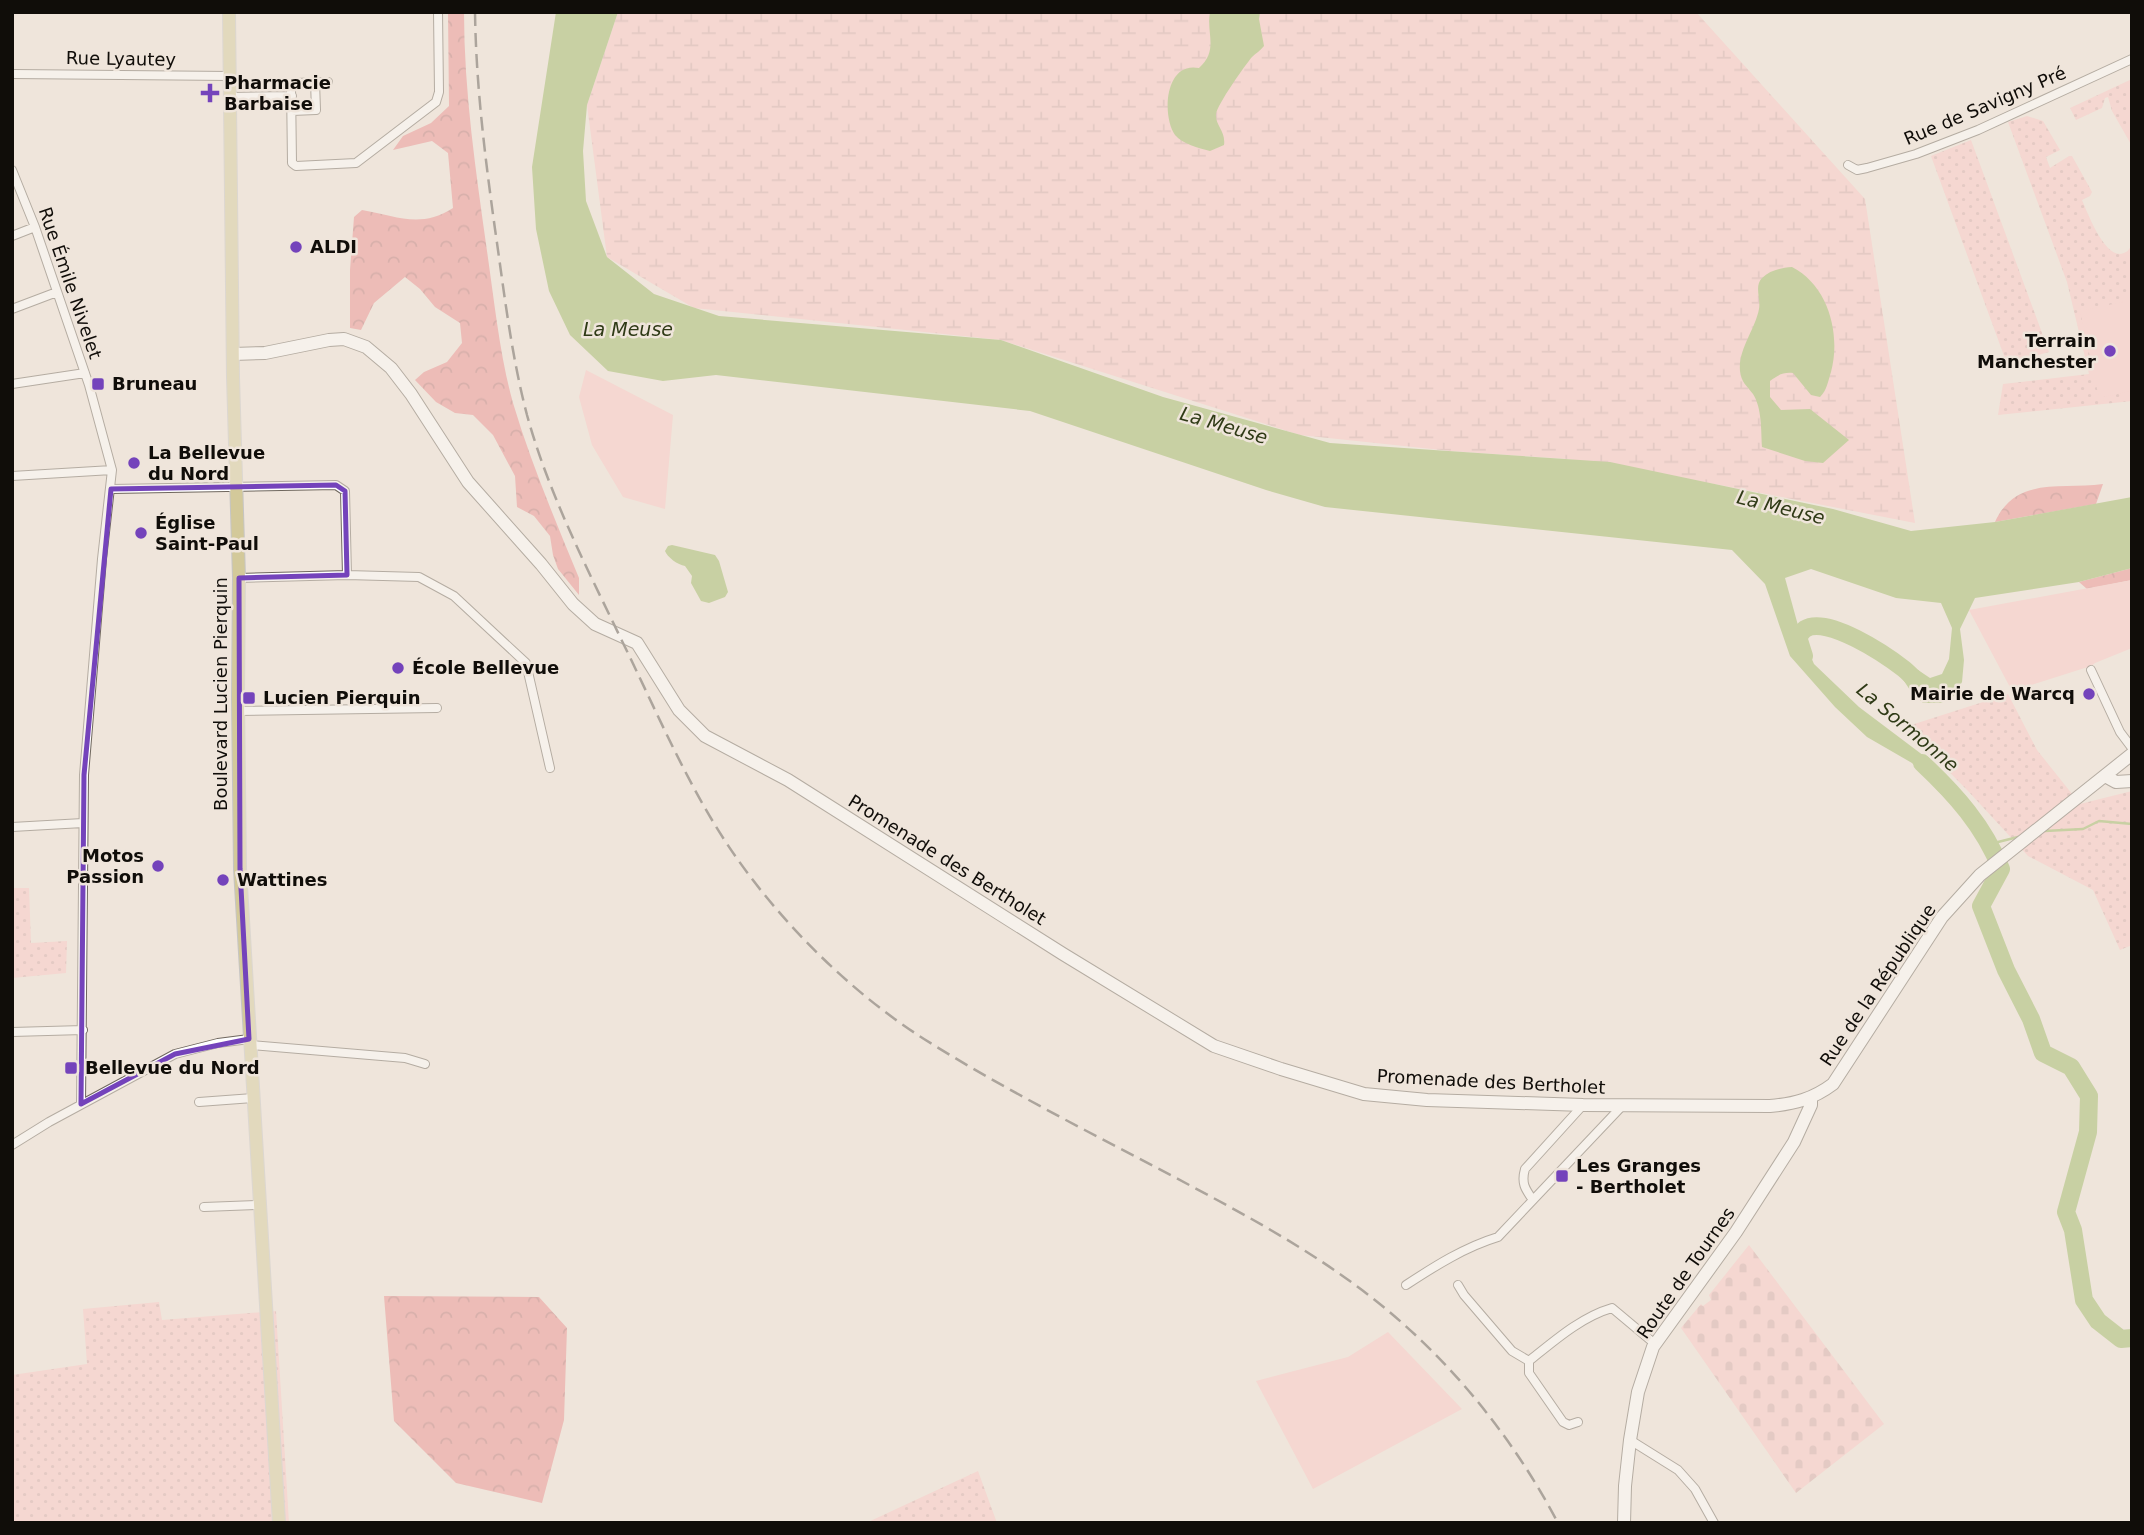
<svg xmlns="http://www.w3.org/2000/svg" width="2144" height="1535" font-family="'DejaVu Sans',sans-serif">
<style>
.grass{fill:url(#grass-dots)}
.forest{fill:url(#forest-crowns)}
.wetland{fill:url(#wetland-marsh)}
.cemetery{fill:url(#cemetery-stones)}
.park{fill:#fcc5c5}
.water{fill:#99b660}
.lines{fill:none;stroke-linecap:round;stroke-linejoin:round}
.stream{stroke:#99b660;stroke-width:2.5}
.river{stroke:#99b660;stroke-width:18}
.street-casing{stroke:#6f675e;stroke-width:10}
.secondary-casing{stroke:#6f675e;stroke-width:14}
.primary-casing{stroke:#c6c5c4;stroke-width:14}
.street{stroke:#fff;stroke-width:8}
.secondary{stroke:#fff;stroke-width:12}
.primary{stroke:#d3c99a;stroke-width:12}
.rail{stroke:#5b5650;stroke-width:2.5;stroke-dasharray:14 7;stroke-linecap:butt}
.marked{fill:none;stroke:#7443bb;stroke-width:5;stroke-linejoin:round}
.poi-dot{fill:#7443bb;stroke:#efe5db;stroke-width:2.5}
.labels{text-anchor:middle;stroke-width:5;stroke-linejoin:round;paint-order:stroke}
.street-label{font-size:18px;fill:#100d09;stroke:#efe5db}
.poi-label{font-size:18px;font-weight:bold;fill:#100d09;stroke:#efe5db;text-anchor:start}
.water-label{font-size:19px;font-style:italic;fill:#2f3a16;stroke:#efe5db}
</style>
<defs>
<pattern id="grass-dots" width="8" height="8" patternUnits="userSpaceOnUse" patternTransform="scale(1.75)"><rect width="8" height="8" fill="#fcc5c5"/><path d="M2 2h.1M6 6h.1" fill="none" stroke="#d7a8a8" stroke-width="1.8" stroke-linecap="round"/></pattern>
<pattern id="forest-crowns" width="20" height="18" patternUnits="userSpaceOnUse" patternTransform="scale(1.75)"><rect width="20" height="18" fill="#ea8a8d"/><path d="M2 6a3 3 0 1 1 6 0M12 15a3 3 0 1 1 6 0" fill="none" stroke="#bc6f71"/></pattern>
<pattern id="wetland-marsh" width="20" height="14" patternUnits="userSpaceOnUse" patternTransform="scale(1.75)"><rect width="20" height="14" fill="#fcc5c5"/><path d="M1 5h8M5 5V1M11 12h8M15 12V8" fill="none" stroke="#d7a8a8"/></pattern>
<pattern id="cemetery-stones" width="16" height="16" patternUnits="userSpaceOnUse" patternTransform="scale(1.75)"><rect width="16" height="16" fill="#fcc5c5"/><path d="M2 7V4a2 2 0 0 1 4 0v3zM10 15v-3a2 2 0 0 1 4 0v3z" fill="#d7a8a8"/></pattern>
</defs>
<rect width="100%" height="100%" fill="#efe5db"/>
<path class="grass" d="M2132,79v67l-20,-35 -4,-14 -3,1 -3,10 -26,12 -6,-12z
M2027,116l16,5 17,29 -14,7 4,11 19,-12h3l20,36 -2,4 -8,4c6,14 21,54 38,54 7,-1 9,-4 12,-10v157l-134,14 5,-31 86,-10 -22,-92 -59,-160z
M1971,140l78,212 -42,12 -76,-208z
M2008,694l29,56 43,54 52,-13v154l-12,5 -27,-60 -65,-34 -59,-64 -64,-65z
M12,888h17l2,55 36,-2 -1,32 -54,5z
M159,1302l3,18 114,-9 13,212h-277v-148l75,-11 -4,-55z
M978,1471l19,52h-131z"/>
<path class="forest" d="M448,12h16c0,80 12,160 23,239 7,48 13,106 26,152 18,60 42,117 66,175v17l-21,-26 -5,-14 -3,-19 -16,-20 -17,-9 -2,-31 -22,-41 -20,-20 -18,-2 -19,-11 -21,-22 9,-8 23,-10 15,-19 -2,-20 -25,-16 -15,-18 -15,-12 -31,26 -13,27 -11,-2v-58l4,-53 8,-7c35,6 58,19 91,-2l-5,-55 -16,-12 -39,9 10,-14 28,-13 18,-17z
M2103,484l-7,20 -101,18c21,-47 68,-32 108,-38z
M2132,568v12l-45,9 -8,-7z
M384,1296l155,1 28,31 -3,92 -22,83 -86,-20 -62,-62z"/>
<path class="wetland" d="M618,12h1078l169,187 50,324 -195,-38 -152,-26 -117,-8 -151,-16 -299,-95 -307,-32 -87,-51 -20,-152z"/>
<path class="cemetery" d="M1749,1245l135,179 -88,69 -115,-165 20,-24 2,2 8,-6 -2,-5z"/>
<path class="park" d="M2132,300v91l-33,7 -19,-87z
M586,370l87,45 -8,94 -42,-12 -31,-52 -13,-48z
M2132,580v68l-37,15 -4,3 -79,25 -43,-81z
M1388,1332l74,77 -149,80 -57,-108 92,-24z"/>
<path class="water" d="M556,12h62l-31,93 -4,46 3,50 21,56 47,37 65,22 282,24 162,57 167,46 280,19 223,47 78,22 84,-9 137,-25v71l-53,14 -104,16 -15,31 4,31 -2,22 -8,14 -13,7h-18l-13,-13 -10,-15 18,-5 12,8 12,-4 7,-15 3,-31 -11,-25 -45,-5 -85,-29 -26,9 14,51 15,35 45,43 77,58 6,30 -30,-32 -45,-26 -32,-30 -45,-51 -25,-72 -33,-34 -407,-43 -59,-17 -236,-79 -314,-36 -53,6 -55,-10 -38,-36 -21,-44 -13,-62 -4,-62z
M1210,12h50l-1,7 5,27c-4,5 -8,7 -12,11 -7,8 -35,48 -36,57 -1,11 10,17 8,31l-14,6c-12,-3 -27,-7 -35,-16 -13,-18 -11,-74 24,-67 20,-18 7,-34 11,-56z
M1792,267c37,19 49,68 39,105 -3,9 -4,18 -11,25l-9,-2 -18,-22c-10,-1 -15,2 -23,8v16l11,13 29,-1 39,31 -26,23 -18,-2 -43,-14c-1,-17 0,-39 -9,-53 -6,-8 -12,-12 -13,-23 -2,-22 15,-41 19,-62 2,-10 -5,-23 3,-31 8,-8 19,-10 30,-11z
M672,545l43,10 4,6 9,31 -3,5 -16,6 -8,-2 -10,-18 1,-7 -7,-10c-7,-1 -18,-9 -20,-15l3,-5z"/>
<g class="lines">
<path class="stream" d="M2045,831l38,-2 16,-8 33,3
M1990,844l28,-7"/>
<path class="river" d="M1804,656l-6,-19c2,-2 4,-6 7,-8 22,-14 81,26 99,40 7,6 13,13 21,18
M1922,763c33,31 62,63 79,106l-20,37 25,64 25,49 12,34 28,14 18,29 -1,36 -22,80 7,18 11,70 14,21 23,18 11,-1"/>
<defs>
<path id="street" d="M12,74l218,2
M328,82l-34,1 -3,3 1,77 4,3 60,-3 80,-61 3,-10 -1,-80
M230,97l62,-1
M292,111l24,-1 -1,-28
M1848,165l9,5 10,-2 49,-14 62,-24 154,-71
M12,170l23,57 54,158 23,85 -10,89 -18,216 -3,329
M12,236l23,-9
M12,309l45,-17
M12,384l73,-11
M12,476l100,-6
M111,489l225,-4 9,6 2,84
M239,578l108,-3 72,2 35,19 72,67 24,105
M2091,670l29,62 12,16
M238,711l199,-3
M12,827l71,-4
M12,1032l71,-2
M250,1045l155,13 20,6
M199,1102l54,-4
M12,1145l37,-23 126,-68 43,-11 31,-4
M1533,1200c-8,-11 -12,-17 -8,-31l58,-64
M204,1207l55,-2
M1406,1285c29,-19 59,-38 92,-48l125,-132
M1458,1285l6,10 48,56 17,10
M1578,1422l-9,3 -6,-3 -34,-49v-12c25,-20 52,-44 83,-53l43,36
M1630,1440l48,30 17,19 19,34"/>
<path id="secondary" d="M233,354l32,-1 64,-13 15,-1 22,8 25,21 20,26 57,88 73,82 32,40 22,20 42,19 42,67 26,26 83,44 275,174 151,92 67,23 83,25 63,6 156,5 187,1c24,-2 43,-7 63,-22l109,-167 38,-42 152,-121
M2105,776l11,6 16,-1
M1624,1523l1,-37 5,-46 8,-48 15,-45 83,-115 58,-90 17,-37v-7"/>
<path id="primary" d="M229,12l4,365 6,201 -1,120 2,171 39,654"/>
</defs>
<use href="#street" class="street-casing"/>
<use href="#secondary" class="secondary-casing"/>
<use href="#primary" class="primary-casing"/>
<use href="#street" class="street"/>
<use href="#secondary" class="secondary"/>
<use href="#primary" class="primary"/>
<path class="rail" d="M475,12c1,73 10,145 20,217 9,62 16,125 32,186 22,80 60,153 96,228 29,59 55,120 89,177 50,84 129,166 212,219 86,54 179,100 269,148 58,31 116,63 169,103 82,62 148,142 196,233"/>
</g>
<path d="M0 0H2144V1535H0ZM336,485l9,6 2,84 -108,3 1,291 9,170 -74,15 -94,50 3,-329 27,-286z" fill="#efe5db" fill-opacity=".55" fill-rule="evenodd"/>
<path class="marked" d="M336,485l9,6 2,84 -108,3 1,291 9,170 -74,15 -94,50 3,-329 27,-286z"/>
<g class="poi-dot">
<path d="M206.5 82.5h7v7h7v7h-7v7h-7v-7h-7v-7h7z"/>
<circle cx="296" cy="247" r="7"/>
<circle cx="2110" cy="351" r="7"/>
<rect x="91" y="377" width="14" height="14" rx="3.5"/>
<circle cx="134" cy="463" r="7"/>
<circle cx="141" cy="533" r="7"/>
<circle cx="398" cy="668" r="7"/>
<circle cx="2089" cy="694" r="7"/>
<rect x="242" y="691" width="14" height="14" rx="3.5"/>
<circle cx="158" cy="866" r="7"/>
<circle cx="223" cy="880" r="7"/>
<rect x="64" y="1061" width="14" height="14" rx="3.5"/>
<rect x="1555" y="1169" width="14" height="14" rx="3.5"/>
</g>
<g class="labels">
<g class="street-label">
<text transform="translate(121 59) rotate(1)" y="6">Rue Lyautey</text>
<text transform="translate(1985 106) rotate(-23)" y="6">Rue de Savigny Pré</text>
<text transform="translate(70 283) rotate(71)" y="6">Rue Émile Nivelet</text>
<text transform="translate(221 694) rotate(-90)" y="6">Boulevard Lucien Pierquin</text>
<text transform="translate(947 860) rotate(32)" y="6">Promenade des Bertholet</text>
<text transform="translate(1878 985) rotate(-56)" y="6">Rue de la République</text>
<text transform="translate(1491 1082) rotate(3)" y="6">Promenade des Bertholet</text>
<text transform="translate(1686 1273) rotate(-55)" y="6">Route de Tournes</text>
</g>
<g class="poi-label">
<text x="224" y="89">Pharmacie<tspan x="224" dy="21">Barbaise</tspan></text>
<text x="310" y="253">ALDI</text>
<text x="2096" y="347" text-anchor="end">Terrain<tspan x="2096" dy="21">Manchester</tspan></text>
<text x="112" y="390">Bruneau</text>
<text x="148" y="459">La Bellevue<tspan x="148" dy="21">du Nord</tspan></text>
<text x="155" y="529">Église<tspan x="155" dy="21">Saint-Paul</tspan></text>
<text x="412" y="674">École Bellevue</text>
<text x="2075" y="700" text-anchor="end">Mairie de Warcq</text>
<text x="263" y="704">Lucien Pierquin</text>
<text x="144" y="862" text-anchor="end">Motos<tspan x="144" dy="21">Passion</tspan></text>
<text x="237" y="886">Wattines</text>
<text x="85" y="1074">Bellevue du Nord</text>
<text x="1576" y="1172">Les Granges<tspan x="1576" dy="21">- Bertholet</tspan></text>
</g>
<g class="water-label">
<text x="628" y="336">La Meuse</text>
<text transform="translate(1224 425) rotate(16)" y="7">La Meuse</text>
<text transform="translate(1781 507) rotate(14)" y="7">La Meuse</text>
<text transform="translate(1908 727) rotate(40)" y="7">La Sormonne</text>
</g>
</g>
<rect width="2144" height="1535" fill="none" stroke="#100d09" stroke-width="28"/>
</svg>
